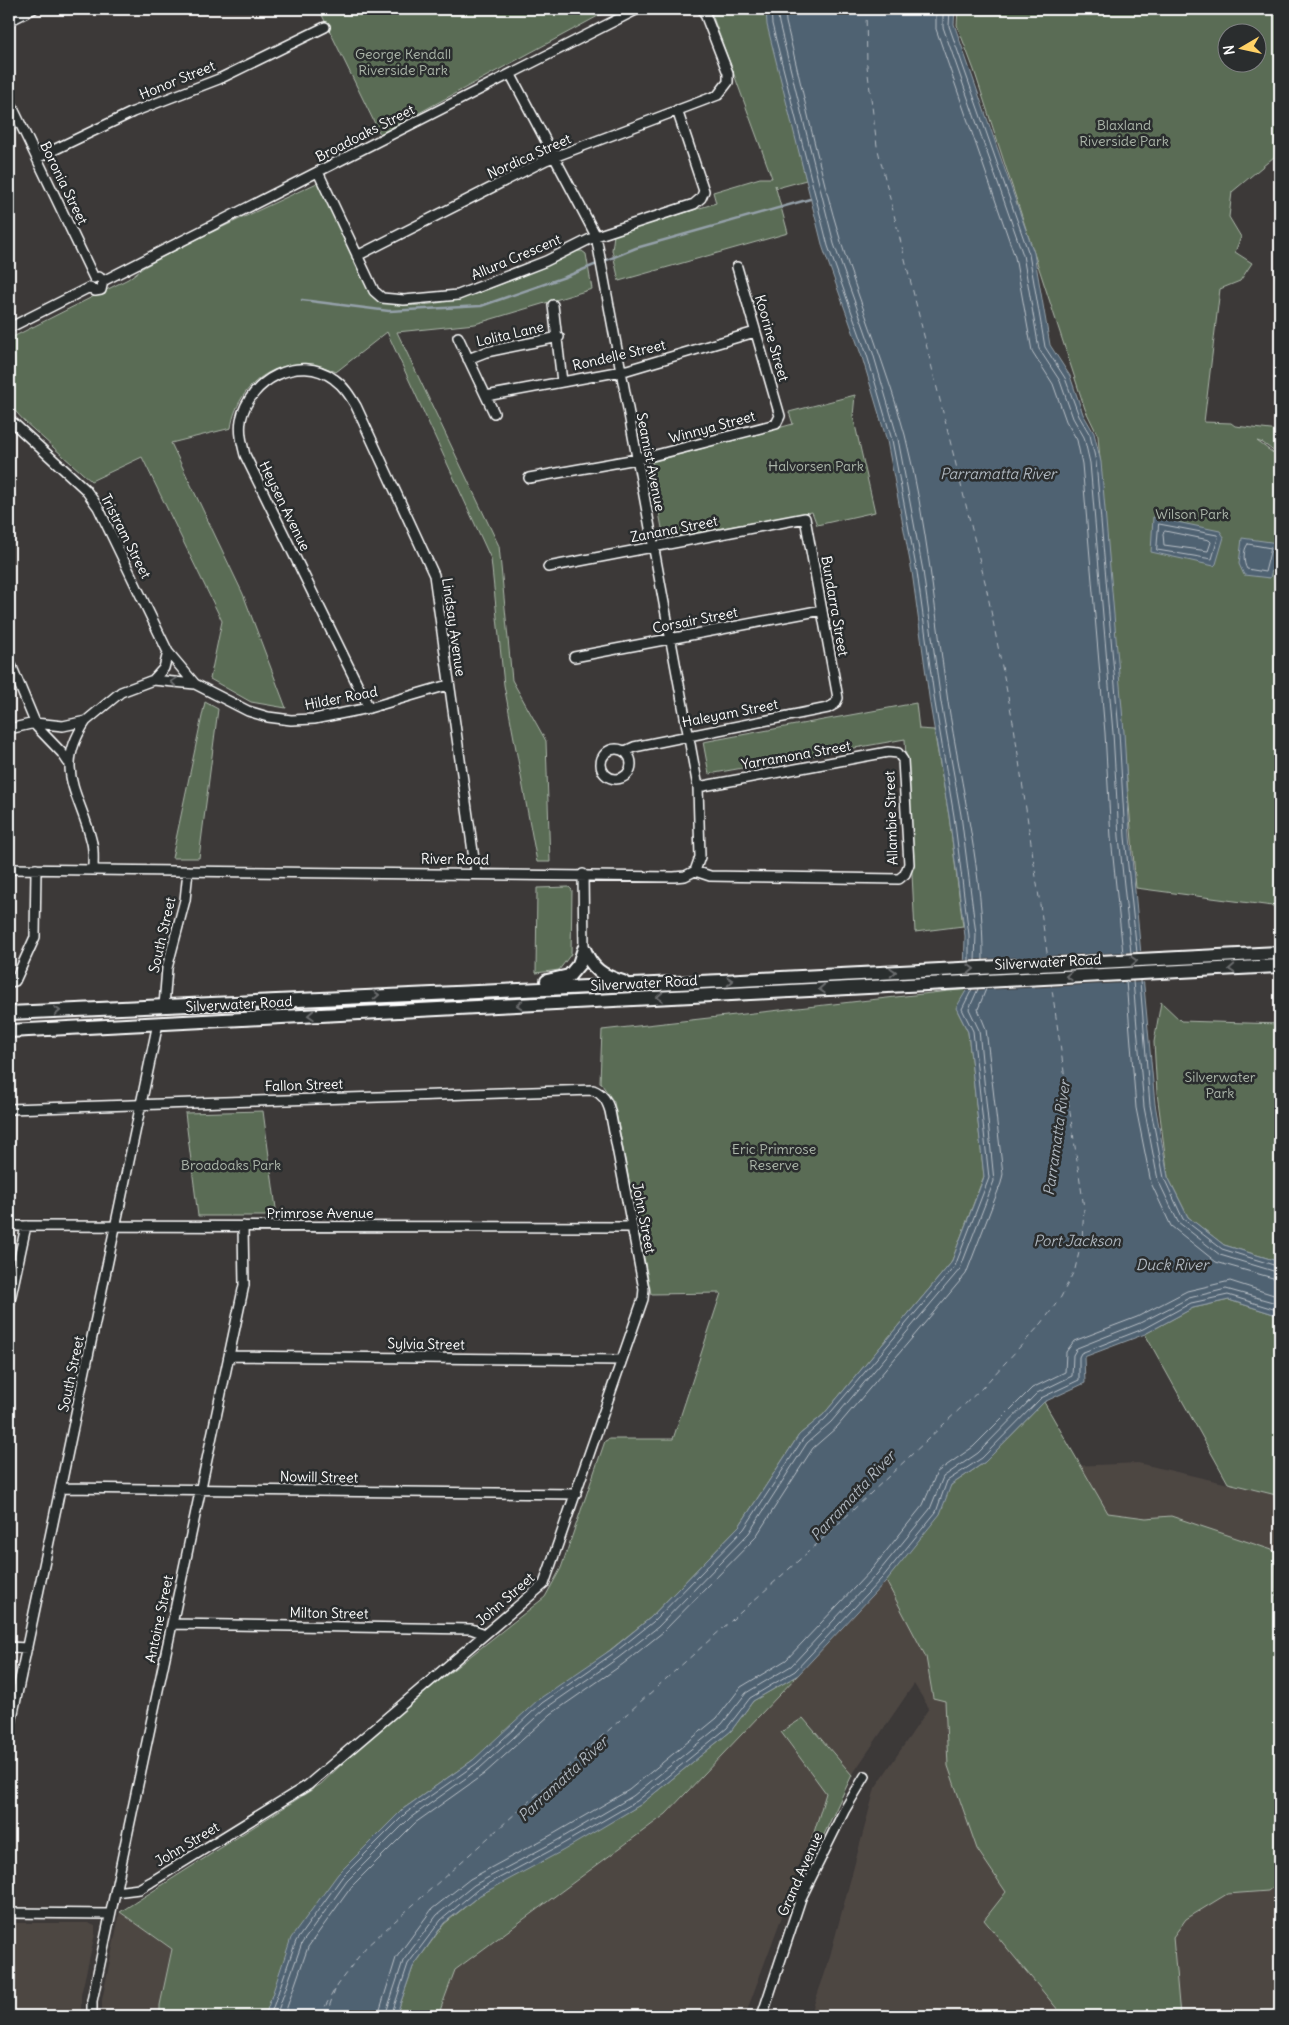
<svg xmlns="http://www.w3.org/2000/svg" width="1289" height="2025" font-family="Delius,sans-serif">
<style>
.built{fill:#4d4643}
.green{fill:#5a6c55;stroke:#acb6aa;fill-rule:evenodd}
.water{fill:#4f6272;stroke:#95a1aa}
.pier{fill:#3c3938}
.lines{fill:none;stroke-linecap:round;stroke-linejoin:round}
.shore{stroke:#b9c0c7;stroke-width:1}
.stream{stroke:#95a1aa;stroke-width:2.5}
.ferry{stroke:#b0b8c0;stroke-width:1;stroke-dasharray:6 5;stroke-linecap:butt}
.minor-casing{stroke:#fff;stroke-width:12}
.highway-casing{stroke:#fff;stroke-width:16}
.minor{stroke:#2a2d2e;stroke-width:9}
.highway{stroke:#2a2d2e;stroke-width:12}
.oneway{stroke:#6a6c6d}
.labels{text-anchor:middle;stroke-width:5;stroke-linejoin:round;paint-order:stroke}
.park-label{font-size:14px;fill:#acb6aa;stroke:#2a2d2e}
.street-label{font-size:14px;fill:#fff;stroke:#2a2d2e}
.water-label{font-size:15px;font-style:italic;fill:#b0b8c0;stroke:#2a2d2e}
</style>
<rect width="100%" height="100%" fill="#3c3938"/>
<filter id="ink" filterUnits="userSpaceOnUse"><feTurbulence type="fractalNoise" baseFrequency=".02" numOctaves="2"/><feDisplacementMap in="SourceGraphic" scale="10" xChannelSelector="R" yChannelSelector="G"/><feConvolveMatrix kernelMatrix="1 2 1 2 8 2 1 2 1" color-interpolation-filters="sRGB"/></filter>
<g filter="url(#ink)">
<path class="built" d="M1138,1463l142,33v520h-470l17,-49 48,-179 54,-80 -15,-24 -62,91 -49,-57 -22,14 45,61 -18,59 -5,-2 -15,50 -43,116h-307l17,-46 211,-156 324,-344z
M120,1912l52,37 -12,56v11h-58v-16z
M9,1923h79l7,3v8l-14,61v21h-72z"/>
<path class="green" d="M319,9h292l-231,125z
M710,9h55l41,171 -29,8 -2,-3 13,48 -169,48 -7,-31 2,-15 102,-32 -3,-11 47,-14h12z
M958,9h322v143l-48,40 -3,25 12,20 -6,15 17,11 -12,18 -20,8 -16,133 27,1 4,3 45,5v25l-17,-13 -6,-2 23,17v449l-144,-19 -38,-452 -13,-27 -111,-339 -17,-45zM1226,32h30v30h-30z
M319,182l50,110c43,40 163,-20 208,-41h5l4,3 6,35 -117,35 -78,8 102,214 13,134 34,61 4,121h-13l-33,-177 -13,-126 -104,-227 -51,40c-46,-22 -97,4 -105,56l-60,15 72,151 43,114 -35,-6 -41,-23 12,-58 -80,-164 -51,24 -66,-59 -16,-18v-65l119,-60 16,-12 51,-27z
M855,395l-2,21 22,96 -58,13 -5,-13 -146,26 -1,-5h-2l-13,-66h3l-1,-5 141,-38 -4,-12z
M205,702l13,7 -19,149h-27z
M916,703l3,26 15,1 15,86 14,110 -48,6 -10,-193 -196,35 -6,-32z
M569,887l3,3 -1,64 -12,16 -23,3 1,-85z
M967,989l-9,23 10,20 16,144 -33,87 -128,152 -24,20 -59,90 -90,93 -177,142 -70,49 -138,207h-105v-11l12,-56 -52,-37 201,-128 61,-58 163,-129 16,-29 44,-127 4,-2h64l48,-146 -70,1 -37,-192 -14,-20 2,-52z
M1161,1002l20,19 99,3v238l-56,-17 -36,-28 -20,-40 -11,-84 -3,-51z
M263,1111l14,105h-79l-13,-103z
M1229,1300l51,16v180l-52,-13 -83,-149 48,-26z
M1044,1402l64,111 38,5 25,-2 104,35 5,163v167l-12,10 -41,3 -41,25 -13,18 7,79h-117l-79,-96 22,-28 -29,-43 -29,-83 -3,-65 -12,-3 -7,-41 -40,-76 65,-96 34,-23z
M798,1675l-132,139 -211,156 -17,46h-42l17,-49 31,-43 36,-29 160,-90 91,-74 22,-30z
M803,1718l49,57 -39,83 -5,-6 18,-59 -45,-61z"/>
<path class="water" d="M766,9h189l-1,15 80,229 16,92 20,31 13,38 11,19 7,29 23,270 6,105 25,267 13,73 20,40 36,28 56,17v54l-51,-16 -36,8 -48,26 -61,23 1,26 -41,19 -59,60 -34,23 -11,29 -54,67 -88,94 -45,26 -22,30 -91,74 -76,45 -84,45 -36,28 -31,44 -17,49h-131l26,-78 47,-64 65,-65 70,-49 66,-61 73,-50 38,-31 90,-93 59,-90 24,-20 128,-152 33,-86 -16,-145 -12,-24 11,-19 -3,-13 1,-40 -16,-120 -19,-112 -18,-132 -25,-131 -25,-84 -39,-109 -56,-223z
M1153,517l67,14 4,6 -8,27 -2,2 -63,-14z
M1242,538l36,5 -8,35 -26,-3 -5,-11z"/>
<path class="pier" d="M1144,951l3,31 -183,9 -2,-31z"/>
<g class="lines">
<path class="shore" d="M771,9l1,15 56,222 39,109 25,85 25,132 18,131 19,113 15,119v26
M777,9l2,14 55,221 39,109 25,86 25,132 18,131 20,113 15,119 -1,27
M785,9l1,13c18,73 33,148 55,220 20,65 46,127 64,193 22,87 30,178 43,267 13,84 36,174 35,258
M936,9v20l79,228 17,94 21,33 13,37 11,19 5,24 23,269 6,105 12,115
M943,9v18l80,228 16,94 21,32 13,37 11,19 6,26 23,270 6,104 12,116
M950,9l-1,17 80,228 16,93 20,31 14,38 11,19 6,27 23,270 6,105 12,116
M1159,524l58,11 1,3 -6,21 -55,-9z
M1165,531l44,9 2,2 -3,9 -44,-6 -1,-11z
M1248,544l23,4 -6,24 -18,-3c-4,-6 -4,-20 1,-25z
M1126,981l10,127 15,75 20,43 45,36 64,18
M1133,981l11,126 14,73 20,42 42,33 60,18
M1140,981l10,124 14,73 19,41 39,30 58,18
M270,2016l26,-75 46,-64 64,-64 70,-49 66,-61 72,-50 39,-31 91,-93 59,-90 23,-21 129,-152 34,-88 -16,-147 -11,-22 10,-20
M276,2016l26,-73 45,-62 63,-63 70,-50 66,-60 72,-50 40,-31 91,-94 58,-90 24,-21 129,-153 34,-88 -15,-151 -10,-21 9,-20
M284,2016l24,-69 44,-61 63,-63 69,-49 67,-60 72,-50 40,-32 92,-94 58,-90 24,-21 129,-153 35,-91 2,-9 -17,-145 -8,-20 8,-20
M378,2016l18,-58 36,-49 38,-30 85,-46 74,-43 88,-72 24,-31 45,-27 86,-91 51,-64 14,-33 36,-25 59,-59 33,-16 1,-20 8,-11 63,-24 50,-26 43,-10 50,16
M385,2016l18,-55 34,-46 37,-30 84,-45 75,-44 89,-72 24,-31 45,-27 86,-92 53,-65 13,-32 35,-24 59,-60 35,-17 1,-21 4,-7 63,-25 49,-25 37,-9 54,15
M391,2016l17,-52 33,-44 36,-30 84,-45 76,-44 90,-73 23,-30 45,-27 87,-93 54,-66 11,-31 35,-23 59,-60 38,-18v-23l2,-4 62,-24 48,-26 37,-8 52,16"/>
<path class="stream" d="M302,300l87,11 92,-5 84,-29 71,-29 174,-49"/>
<path class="ferry" d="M866,9l1,57 10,80 109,440 28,141 34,232
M320,2016l17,-31 29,-38 451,-403 164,-155 61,-66 19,-26 14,-28 7,-29 2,-32 -33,-225
M326,2016l9,-26"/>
<defs>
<path id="minor" d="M9,21l24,-12
M511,75l85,161 102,551 2,70 -5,14
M9,100l85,178
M37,158l96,-46 86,-33 106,-52
M318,172l56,119 8,7 22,2 54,-5 88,-34 50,-25 98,-32 7,-6 3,-7 -27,-81
M357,256l189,-96 172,-65 10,-13v-9l-25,-64
M103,281l535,-272
M90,287l5,4 6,-1 2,-9 -4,-4
M553,305l9,77
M9,328l81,-41
M458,337l36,76
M468,359l18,-7 73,-15
M486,396l141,-26 128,-38
M9,419l76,70 13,18 70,145 27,32
M529,478l119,-21 128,-33 4,-8 -43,-149
M548,567l257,-49 33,180 -3,6 -7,4 -194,39 -9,4
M574,657l248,-47
M9,660l28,67 25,26 6,9
M153,680l42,4 53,27 20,6 23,3 23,-1 55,-11 79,-23
M369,708l-124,-253c-3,-12 -6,-23 -4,-35 8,-40 58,-67 93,-41 10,7 16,17 22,27l78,169 42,298
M86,721c-34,50 -5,73 6,122 2,8 1,18 1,27
M9,729l26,-6 28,3 23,-5 35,-29 32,-12 11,-12 4,-16
M601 764a15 15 0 1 1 30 0a15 15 0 1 1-30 0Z
M9,869l665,8 11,-1 10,-5 15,5 189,3 6,-5 4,-10 -6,-104 -5,-7 -10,-1 -190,35
M583,874l1,75
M9,982l6,-1 20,-44 1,-68
M164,1006l3,-38 18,-68 3,-29
M9,1109l584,-19c10,4 14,11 17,21l34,178 -1,10 -99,285 -236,201 -157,97 -12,7 -24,3
M9,1226l623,1
M9,1305l17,-79
M229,1356l393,4
M61,1488l515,6
M172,1624l299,5 14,5
M9,1647l18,1
M9,1732l149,-709
M9,1913l101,1
M92,2016v-15l152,-716 -1,-59
M762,2016l39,-118 43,-87 21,-35"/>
<path id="highway" d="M584,949c8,20 18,27 39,33
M547,981l22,-5 10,-12 5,-15
M9,1013l713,-32 558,-28
M9,1031l1271,-65"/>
</defs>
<use href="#minor" class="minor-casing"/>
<use href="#highway" class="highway-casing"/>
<use href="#minor" class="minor"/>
<use href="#highway" class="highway"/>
</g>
<defs><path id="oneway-chevron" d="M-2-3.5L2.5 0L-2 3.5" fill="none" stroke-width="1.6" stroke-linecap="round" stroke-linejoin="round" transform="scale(1.25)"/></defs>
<g class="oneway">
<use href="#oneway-chevron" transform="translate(174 682) rotate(-174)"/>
<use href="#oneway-chevron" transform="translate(1134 961) rotate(-3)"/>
<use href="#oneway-chevron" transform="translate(971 969) rotate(-3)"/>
<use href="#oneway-chevron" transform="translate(1232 969) rotate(177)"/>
<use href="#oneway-chevron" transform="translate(893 972) rotate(-3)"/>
<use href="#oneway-chevron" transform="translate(1069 976) rotate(177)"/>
<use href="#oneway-chevron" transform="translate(730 981) rotate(-3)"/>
<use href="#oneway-chevron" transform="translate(822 989) rotate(177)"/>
<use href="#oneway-chevron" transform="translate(376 995) rotate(-3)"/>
<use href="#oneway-chevron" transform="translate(660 997) rotate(177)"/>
<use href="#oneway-chevron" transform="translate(520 1005) rotate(177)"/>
<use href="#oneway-chevron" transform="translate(57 1011) rotate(-3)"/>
<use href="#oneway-chevron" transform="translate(311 1015) rotate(177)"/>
</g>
</g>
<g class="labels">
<g class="park-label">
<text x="403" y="59">George Kendall<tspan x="403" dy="16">Riverside Park</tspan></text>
<text x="1124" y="130">Blaxland<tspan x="1124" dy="16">Riverside Park</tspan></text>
<text x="816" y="471">Halvorsen Park</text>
<text x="1192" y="519">Wilson Park</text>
<text x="1220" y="1082">Silverwater<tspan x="1220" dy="16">Park</tspan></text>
<text x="774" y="1154">Eric Primrose<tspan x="774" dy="16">Reserve</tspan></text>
<text x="231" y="1170">Broadoaks Park</text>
</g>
<g class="street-label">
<text transform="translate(177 80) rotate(-22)" y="5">Honor Street</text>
<text transform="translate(365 133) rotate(-27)" y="5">Broadoaks Street</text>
<text transform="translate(529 156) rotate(-24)" y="5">Nordica Street</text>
<text transform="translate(64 183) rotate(64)" y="5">Boronia Street</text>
<text transform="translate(516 257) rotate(-23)" y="5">Allura Crescent</text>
<text transform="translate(510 334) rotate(-13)" y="5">Lolita Lane</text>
<text transform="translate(772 338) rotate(74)" y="5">Koorine Street</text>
<text transform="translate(619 355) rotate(-13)" y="5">Rondelle Street</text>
<text transform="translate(712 427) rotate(-15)" y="5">Winnya Street</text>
<text transform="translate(651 462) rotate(79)" y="5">Seamist Avenue</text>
<text transform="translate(285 506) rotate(64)" y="5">Heysen Avenue</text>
<text transform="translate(674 529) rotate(-11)" y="5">Zanana Street</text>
<text transform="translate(126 536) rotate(63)" y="5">Tristram Street</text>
<text transform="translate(835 606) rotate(80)" y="5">Bundarra Street</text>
<text transform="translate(695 620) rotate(-11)" y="5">Corsair Street</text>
<text transform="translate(454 627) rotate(82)" y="5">Lindsay Avenue</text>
<text transform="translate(341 698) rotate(-11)" y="5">Hilder Road</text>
<text transform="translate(730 713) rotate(-11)" y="5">Haleyam Street</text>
<text transform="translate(796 755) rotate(-10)" y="5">Yarramona Street</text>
<text transform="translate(891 818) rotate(-92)" y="5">Allambie Street</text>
<text transform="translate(455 859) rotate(1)" y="5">River Road</text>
<text transform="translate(162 935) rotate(-77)" y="5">South Street</text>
<text transform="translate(1048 962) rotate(-3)" y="5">Silverwater Road</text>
<text transform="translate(644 983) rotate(-3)" y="5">Silverwater Road</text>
<text transform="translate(239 1004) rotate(-3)" y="5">Silverwater Road</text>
<text transform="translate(304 1085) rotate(-2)" y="5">Fallon Street</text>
<text x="320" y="1218">Primrose Avenue</text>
<text transform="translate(644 1218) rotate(79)" y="5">John Street</text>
<text transform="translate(426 1344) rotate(1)" y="5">Sylvia Street</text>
<text transform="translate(71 1374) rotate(-78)" y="5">South Street</text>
<text transform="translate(319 1477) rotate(1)" y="5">Nowill Street</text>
<text transform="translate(505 1599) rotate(-41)" y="5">John Street</text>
<text transform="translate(329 1613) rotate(1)" y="5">Milton Street</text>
<text transform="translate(159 1619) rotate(-78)" y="5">Antoine Street</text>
<text transform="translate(187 1844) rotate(-31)" y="5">John Street</text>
<text transform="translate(800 1874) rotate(-66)" y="5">Grand Avenue</text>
</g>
<g class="water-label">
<text x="998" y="479">Parramatta River</text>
<text transform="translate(1057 1138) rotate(-82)" y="5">Parramatta River</text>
<text x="1077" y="1246">Port Jackson</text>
<text x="1172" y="1270">Duck River</text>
<text transform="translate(853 1496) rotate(-47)" y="5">Parramatta River</text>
<text transform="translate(563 1779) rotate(-43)" y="5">Parramatta River</text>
</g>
</g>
<rect width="1289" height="2025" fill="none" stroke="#2a2d2e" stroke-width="30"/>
<rect x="15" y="15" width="1259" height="1995" fill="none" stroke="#fff" stroke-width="2" filter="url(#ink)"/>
<g transform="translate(1242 48) rotate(261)"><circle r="24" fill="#2a2d2e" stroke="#7f8182"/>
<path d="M0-4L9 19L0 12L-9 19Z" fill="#ffd166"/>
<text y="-8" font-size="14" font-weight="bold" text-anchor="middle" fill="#ffffff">N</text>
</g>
</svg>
